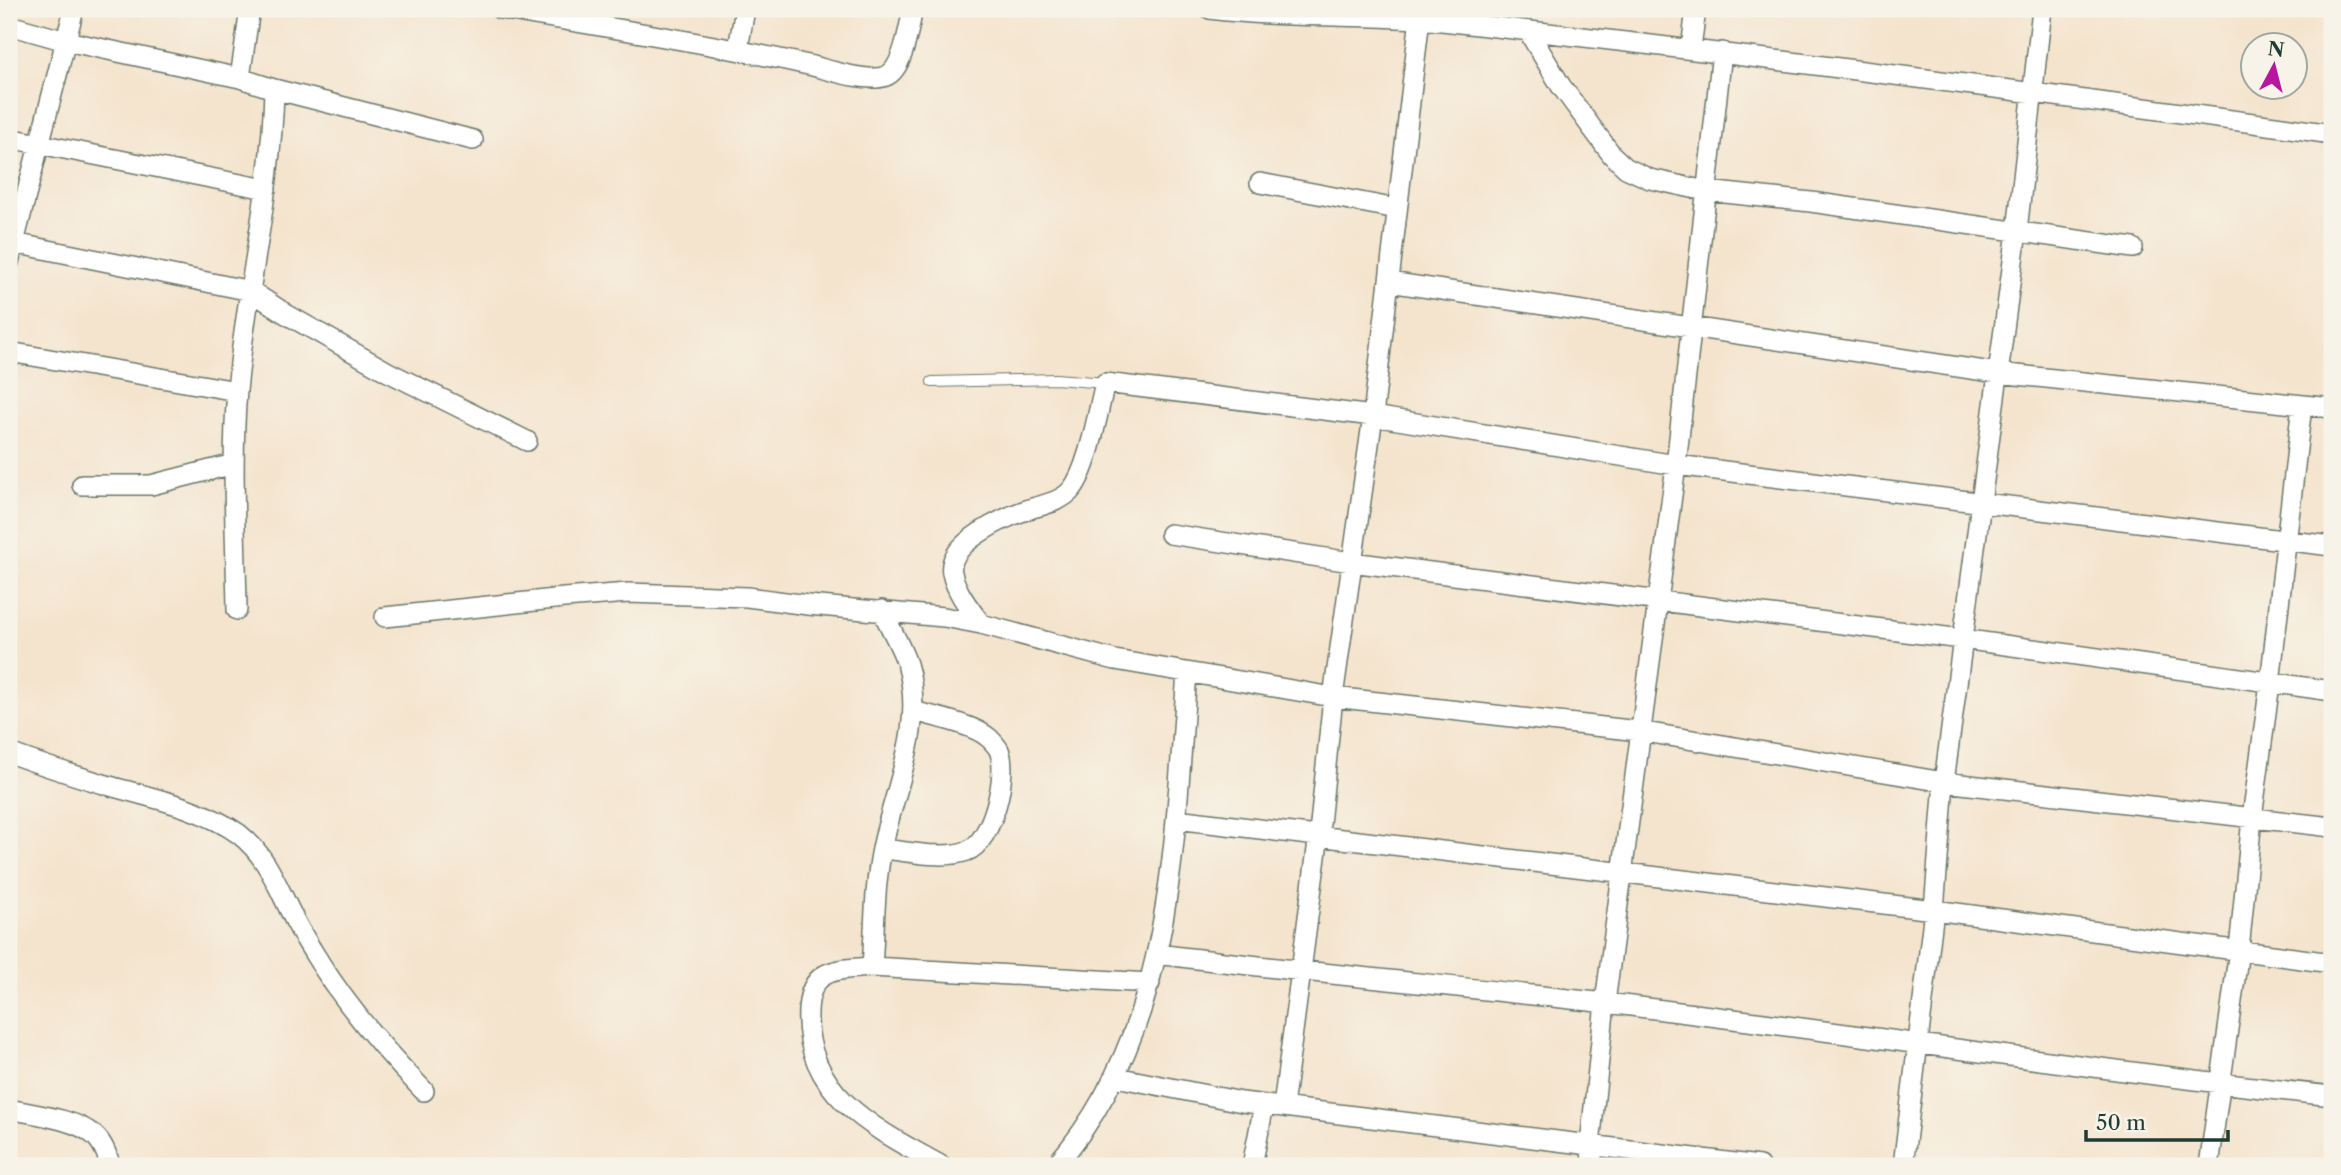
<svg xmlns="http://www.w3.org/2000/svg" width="2341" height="1175" font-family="'Libre Caslon Text',serif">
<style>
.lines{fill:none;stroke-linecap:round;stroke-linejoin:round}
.service-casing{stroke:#6a776a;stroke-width:12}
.minor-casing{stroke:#6a776a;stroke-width:22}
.service{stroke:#fff;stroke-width:10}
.minor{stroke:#fff;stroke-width:19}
</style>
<rect width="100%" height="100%" fill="#f7f3e8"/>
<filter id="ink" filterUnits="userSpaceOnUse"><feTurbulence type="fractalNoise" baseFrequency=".0143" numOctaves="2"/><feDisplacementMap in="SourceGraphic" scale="14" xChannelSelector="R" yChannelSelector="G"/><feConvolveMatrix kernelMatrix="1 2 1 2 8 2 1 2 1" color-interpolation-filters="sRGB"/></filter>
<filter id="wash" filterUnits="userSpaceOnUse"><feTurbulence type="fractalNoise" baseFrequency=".00686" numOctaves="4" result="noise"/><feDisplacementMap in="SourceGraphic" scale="28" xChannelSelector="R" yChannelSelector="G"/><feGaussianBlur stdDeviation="1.57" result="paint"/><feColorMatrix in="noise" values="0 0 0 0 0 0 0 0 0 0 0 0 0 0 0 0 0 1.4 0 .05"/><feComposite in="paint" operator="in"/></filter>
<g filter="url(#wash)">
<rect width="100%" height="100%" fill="#f4e4cd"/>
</g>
<g filter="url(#ink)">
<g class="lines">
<defs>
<path id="service" d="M932,382l124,-3 49,4"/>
<path id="minor" d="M500,9c104,18 210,34 313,57 19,5 56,17 73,10 18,-7 23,-51 27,-67
M1210,9c77,10 155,4 232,12 298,33 594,71 890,113
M9,25l57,16 174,37 34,11 199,51
M1528,31l33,55 51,69 14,13 24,11 56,12 105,11 322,46
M738,49l7,-40
M1691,49l5,-40
M240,78l10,-69
M9,138l257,51
M1260,183l137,26
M9,242l242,49 35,23 102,58 139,69
M9,262l65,-253
M1389,282l609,91 334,35
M9,352l228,39
M82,485h69l83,-21
M1170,534l181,28 611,77 370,52
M237,610c-1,-73 -6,-147 0,-219 9,-101 35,-200 37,-302
M385,617l179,-19 64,-5 119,4 61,8 136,12 37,7 134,36 218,37 306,34 305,51 388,45
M981,624c-11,-15 -25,-32 -29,-51 -6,-30 54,-56 77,-64 14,-4 34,-8 43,-20 17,-21 26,-79 33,-106l268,33 303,49 656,81
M9,753c33,12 67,23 101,33 42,12 93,22 129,48 27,21 37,49 52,79 8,17 19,34 29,50 30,47 65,88 104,128
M1176,819l758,91 398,53
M882,849c26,2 60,11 85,2 25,-8 42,-78 32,-101 -2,-4 -7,-9 -10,-12 -16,-14 -55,-21 -75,-27
M1157,954c149,19 299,32 449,49 243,29 484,67 726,93
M872,967c3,-39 2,-80 10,-118 12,-61 44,-123 25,-185 -6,-18 -17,-36 -25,-54
M1116,1077l126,25 517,64
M1283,1107l36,-273 14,-137 40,-281 48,-407
M9,1109c23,5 68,10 86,27 9,8 12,20 16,30
M942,1166c-63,-35 -138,-70 -134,-155 2,-44 28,-41 64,-44l278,16
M1055,1166c119,-135 119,-324 132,-493
M1252,1166l12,-61
M1593,1166l-3,-21 15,-142 71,-538 46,-413
M1903,1166l31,-256 10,-128 73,-551 25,-222
M2209,1166l30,-216 13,-132 18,-135 32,-278"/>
</defs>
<use href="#service" class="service-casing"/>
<use href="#minor" class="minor-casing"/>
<use href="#service" class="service"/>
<use href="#minor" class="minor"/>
</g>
</g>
<rect width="2341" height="1175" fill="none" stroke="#f7f3e8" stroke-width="35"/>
<g transform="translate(2274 66) rotate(7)"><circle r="33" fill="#f7f3e8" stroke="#a1aaa0" stroke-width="2"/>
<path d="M0-5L12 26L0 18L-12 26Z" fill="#b5179e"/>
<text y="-10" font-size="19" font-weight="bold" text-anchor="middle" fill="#1f3d34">N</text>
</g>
<path d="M2086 1130v10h142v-10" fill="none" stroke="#1f3d34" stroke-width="3.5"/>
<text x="2096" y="1130" font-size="21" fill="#1f3d34" stroke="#f7f3e8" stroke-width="5" paint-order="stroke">50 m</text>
</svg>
